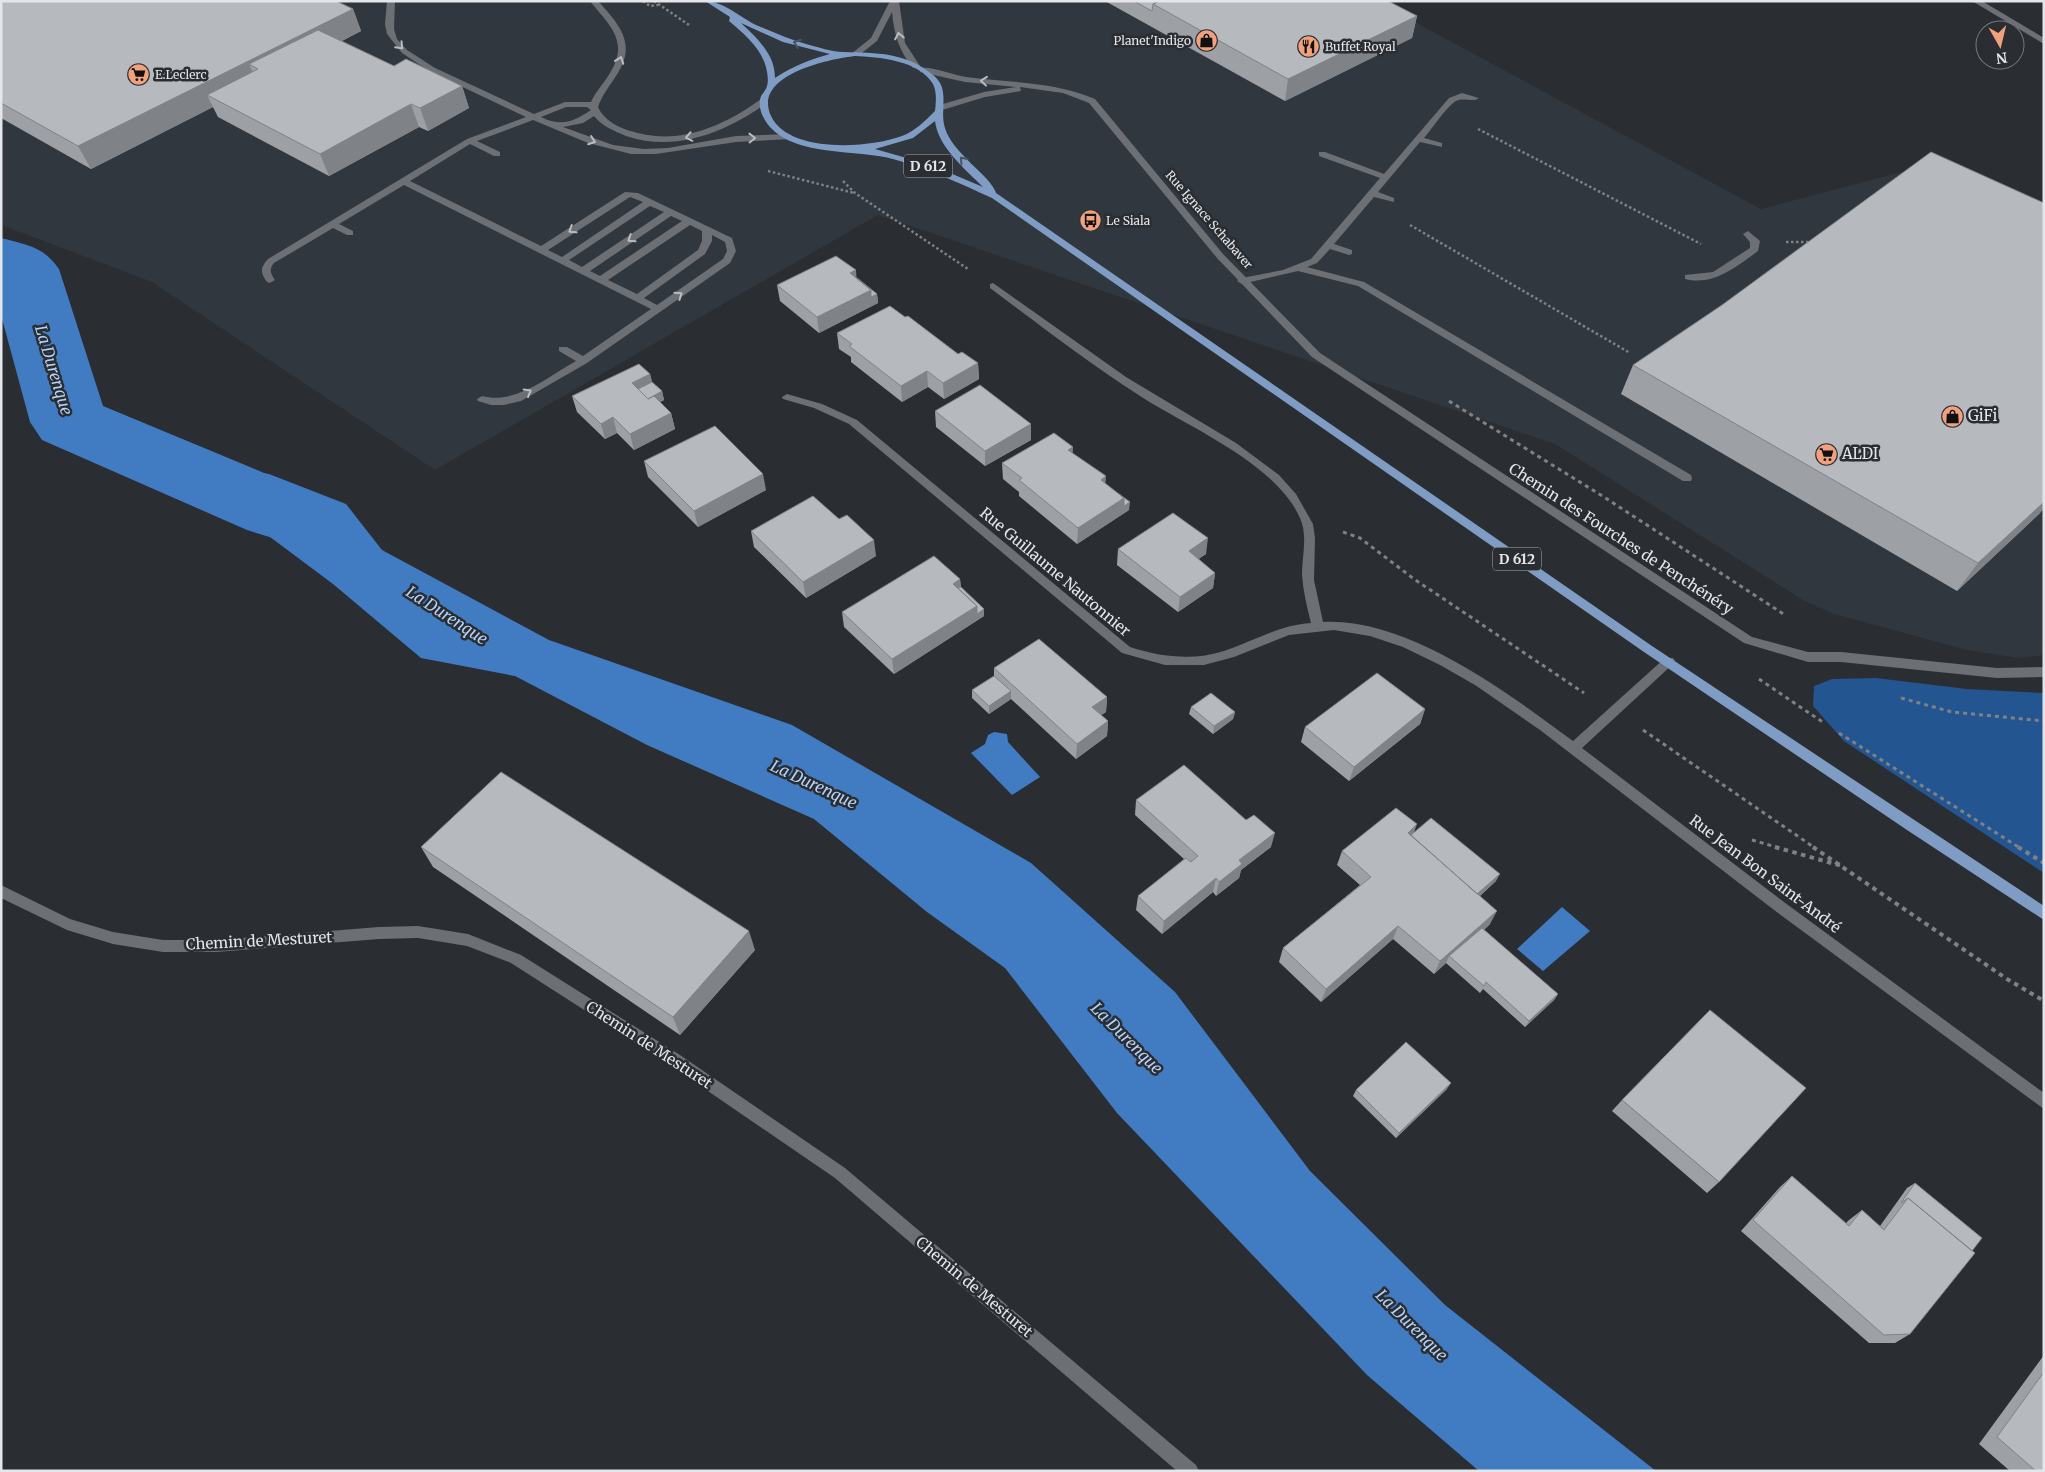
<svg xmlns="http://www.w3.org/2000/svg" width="2045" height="1472" font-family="Merriweather,serif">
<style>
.built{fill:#30373f}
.green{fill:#235590}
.water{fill:#417cc3}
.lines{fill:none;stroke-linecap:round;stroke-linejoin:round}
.river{fill:#417cc3;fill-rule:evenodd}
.path-far2{stroke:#7f8185;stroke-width:2.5;stroke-dasharray:2.5 2.5;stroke-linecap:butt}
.path-far1{stroke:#7f8185;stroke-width:3;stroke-dasharray:4 4;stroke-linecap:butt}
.path{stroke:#7f8185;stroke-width:4;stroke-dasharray:4.5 4.5;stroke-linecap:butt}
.service{fill:#6c6f74;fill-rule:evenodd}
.minor{fill:#6c6f74;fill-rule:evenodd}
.primary{fill:#7f9dc4;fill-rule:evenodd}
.wall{fill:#9da0a4}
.shaded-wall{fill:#7f8286}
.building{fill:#b6babf;stroke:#7f8286}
.oneway{stroke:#babcc0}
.oneway2{stroke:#485464}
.labels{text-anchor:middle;stroke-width:5;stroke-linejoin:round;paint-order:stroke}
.far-poi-label{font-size:12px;fill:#e4e6e9;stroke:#2a2d31;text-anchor:start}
.far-street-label{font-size:12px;fill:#e4e6e9;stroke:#2a2d31}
.shield{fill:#2a2d31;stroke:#acaeb2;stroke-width:1}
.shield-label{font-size:14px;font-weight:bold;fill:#e4e6e9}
.poi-label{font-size:15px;fill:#e4e6e9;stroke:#2a2d31;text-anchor:start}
.street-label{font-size:15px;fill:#e4e6e9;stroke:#2a2d31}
.water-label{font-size:16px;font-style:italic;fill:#b5d3fa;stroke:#2a2d31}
</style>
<rect width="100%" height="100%" fill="#2a2d31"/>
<path class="built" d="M1,1h1375l385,208 159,-42 124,56v432l-26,3 -51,-8 -133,-36 -31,-14 -248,-156 -677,-229 -443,255 -283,-188 -151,-57z"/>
<path class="green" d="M1876,678l91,11 77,4v180l-200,-132 -31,-35 1,-20 18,-7z"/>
<path class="water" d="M135,457l134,17 77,30 36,46 167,90 243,85 239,138 144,129 135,179 135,134 211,166h-177l-112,-96 -250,-262 -112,-145 -78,-56 -113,-93 -167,-74 -132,-69 -94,-18 -88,-74 -107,-80z
M994,732l13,2 1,8 32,35 -28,18 -41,-42 14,-9 3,-9z
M1562,907l28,24 -47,40 -26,-22z"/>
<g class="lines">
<path class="river" d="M1,238c26,7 42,8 58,31l44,137 202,84 12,20 -12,20 -29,9 -29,-9 -205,-90 -12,-18 -29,-107z"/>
<path class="path-far2" d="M643,1l7,5 8,-1
M654,1l35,24
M1478,129l223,115
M768,171l86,22
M843,181l12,12 113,76
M1410,225l220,128
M1786,242h26"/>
<path class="path-far1" d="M1449,401l155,96 181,118
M1343,532l17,6 54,41 170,114
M1759,679l65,44
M1901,698l51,14 92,9
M1643,730l172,118
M1839,733l181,115
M1752,840l27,8"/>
<path class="path" d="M1775,847l67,19
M1813,847l194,132 37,22
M2018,847l26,16"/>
<path class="service" d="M387,1h8l-1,28 3,10 10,11 28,18 99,46 31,-12h26c5,-11 13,-19 19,-29 20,-32 -1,-48 -20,-72h8c23,25 39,44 18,75 -7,11 -14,19 -18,31 5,12 18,19 29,23 49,17 94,-2 134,-31h6v4c-41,29 -90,50 -141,33 -12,-5 -24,-10 -32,-20l-11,7 -20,4 50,18 31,4 24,-1 68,-12 53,-2 4,3 -1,2 -56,3 -80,12h-25l-43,-11 -55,-23 -56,21 23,11v4h-6l-24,-12 -60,37 131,65 84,-54 13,1 94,45 4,13 -6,12 -143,100 -66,38 -17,4h-13l-13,-4 -1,-2 5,-3c34,9 65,-19 94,-35l-17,-10v-4h8l16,9 68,-47 -247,-124 -65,39 14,7v4h-6l-14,-7 -59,35c-5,6 -4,10 1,17l-5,3 -3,-1c-7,-10 -7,-14 1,-23l199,-120 59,-22 -97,-46 -27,-18 -15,-19 -2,-10zM566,107h21l4,3c-18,12 -30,17 -50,7zM630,197l13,5 -81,55 -14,-7zM650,206l14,6 -82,55 -13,-7zM671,216l11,5 -82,55 -10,-5zM690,225l12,6v10l-4,9 -61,44 -29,-14zM712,235l13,7 2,9 -4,8 -66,46 -13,-7 61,-44 7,-13z
M890,1h9l6,42 15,23 -1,2h-6c-14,-17 -19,-34 -21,-56l-15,29 -19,15 -7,-2 20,-16z
M1462,93l17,5c-6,5 -15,-1 -23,3 -10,6 -23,27 -32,37l18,5v4l-22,-5 -42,50 16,6v4l-20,-5 -40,47 18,6v4l-3,1 -19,-6 -13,14 -10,4 57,15 327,193 1,3 -1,3h-8l-325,-195 -60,-15 -56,13 -5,-3 5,-3 41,-8 28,-11 69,-81 -61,-22v-4h6l59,22 65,-76z
M1748,231l12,10 -2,10c-22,16 -44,35 -73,28v-4l28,-3 37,-24v-6l-7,-8z"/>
<path class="minor" d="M1972,1h10l62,37v6z
M920,68c13,-2 32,7 46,9 44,6 87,4 129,22l128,155 97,99 432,284 56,15h33l156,16 47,-1v10l-47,1 -156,-16h-33l-64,-19 -432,-286 -95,-99 -128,-155 -26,-10 -43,-6 1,4 -36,6 -46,14 -3,-1v-4l48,-14 32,-5 -51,-5 -45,-10z
M993,283l133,94 110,66 43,32 17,19 17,30 2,14 -1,42 9,42c84,-5 185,71 250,119l92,-83h8l2,3 -2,3 -91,84 206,157 256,188v16l-266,-196 -238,-183 -65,-45 -35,-20 -37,-18 -33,-11 -36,-6 -45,5 -55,22 -30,8h-39l-43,-12 -273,-229 -35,-16 -31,-9 -1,-2 5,-3 35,10 35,16 273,227c31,10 63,14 94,4 30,-10 55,-26 87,-28 -4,-16 -8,-32 -9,-48 0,-19 6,-39 -2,-57 -25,-56 -113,-91 -163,-124 -51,-33 -99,-70 -147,-106v-4z
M1,885l69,34 43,13 50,8h54l162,-13 39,-1 50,8 53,21 159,100 165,113 351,297 3,6h-22l-342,-293 -165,-113 -159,-102 -44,-17 -49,-8 -39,1 -162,13h-54l-50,-8 -46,-14 -66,-32z"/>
<path class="primary" d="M705,1c18,0 35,16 51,24 17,7 33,14 50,19 11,3 27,8 37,8 33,1 63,0 90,23 18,14 6,34 12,53 7,25 47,49 51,65l656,453 392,260v14l-137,-90 -263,-178 -652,-454c-33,-15 -65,-30 -99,-39 -36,-10 -96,-2 -123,-32 -7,-8 -13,-20 -9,-31 2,-3 5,-6 6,-10 2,-6 0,-16 -2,-22 -6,-18 -22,-31 -36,-43l1,-4zM741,23l42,19 47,12c-21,6 -37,12 -55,24 0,-24 -18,-40 -34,-55zM855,56c23,1 64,4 78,28 4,8 3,18 2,27 -10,10 -20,20 -33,25 -32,12 -113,18 -131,-20 -19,-41 58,-57 84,-60zM935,121c3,26 30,48 48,66l-52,-22 -56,-16 38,-11z"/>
</g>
<path class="wall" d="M1,1l340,2 12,6 8,22 -19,10 52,25 68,20 7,22 -41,23 -9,-4 -90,49 -111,-59 -5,-10 -122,62 -90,-51z
M1105,1h283l29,15 -5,22 -127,63z
M2044,203v305l-5,6 -82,77 -336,-197 12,-29z
M857,278l20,16 1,9 -59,30 -39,-32 -3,-16z
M905,317l53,37 20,9 1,16 -35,20 -16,-12 -26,15 -51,-40v-5l-12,-8 -2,-16z
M650,374l2,8 10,9 2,9 -4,2 11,11 4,16 -41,21 -17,-17 -12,6 -28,-27 -5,-16z
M935,411l96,29 -46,26 -49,-39z
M1073,447l-1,6 33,30 24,27 -52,34 -58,-48v-4l-16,-13 -1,-16z
M644,461l122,29 -68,37 -50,-50z
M751,531l125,25 -70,42 -52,-51z
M1118,549l88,5 -8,5 17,14 -2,15 -35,24 -61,-47z
M960,579l1,8 23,29 -90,58 -50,-47 -2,-15z
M994,668l113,29 -1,15 -5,3 7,6 -1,15 -31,23 -65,-60 -22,15 -17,-16v-8l22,-14z
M1191,707l44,5 -2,7 -20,15 -24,-20z
M1425,709l-5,15 -71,57 -48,-39 4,-15z
M1136,800l135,47 -30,23 -2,8 -23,18 -3,-4 -51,42 -26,-24 2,-14 46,-37 -49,-44z
M1414,832l82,49 -16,15 10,28 -6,6 74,64 -4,6 -29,27 -42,-38 -3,4 -34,-30 -12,11 -41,-35 -72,63 -42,-40 4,-14 77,-63 -23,-20 5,-14z
M421,847l334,103 -75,85 -247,-168z
M1447,1089l-51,49 -43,-42 3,-6z
M1622,1100l97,82 -12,11 -95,-82z
M1792,1176l54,47 3,-3 13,-10 18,16 27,-38 8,-5 -5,151 -15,9h-26l-128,-112 39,-44z
M2044,1355v116h-34l-31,-27z"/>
<path class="shaded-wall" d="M329,1h12l-4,16 16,-8 8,22 -98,50 -5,-12 -9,-5 9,20 -51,11 6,12 -122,62 -13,-23z
M1417,16l-5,22 -127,63 3,-22z
M462,86l7,22 -41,23 -8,-23z
M411,104l8,23 -90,49 -9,-22z
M856,270l1,16 -7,-13z
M871,290l1,16 -53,27 -2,-16z
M877,294l1,9 -6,3 -1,-9z
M978,363l1,16 -35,20 -1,-16z
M927,371l1,16 -26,15 -1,-16z
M650,374l4,16 -14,7 -8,-14z
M662,391l2,9 -8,4 -6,-6z
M671,413l4,16 -41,21 -4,-16z
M613,417l4,16 -12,6 -4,-15z
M1031,424v16l-46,26v-15z
M1073,447l-1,16 -4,-13z
M763,474l3,16 -68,37 -4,-16z
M1106,476l-1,15 -4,-11z
M1124,498l6,4 -1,8 -52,34 1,-16z
M2044,502v6l-5,6 -82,77 21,-28z
M1208,538l-2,16 -19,13 2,-16z
M874,540l2,16 -70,42 -3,-16z
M1215,573l-2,15 -35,24 2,-15z
M960,579l1,16 -8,-11z
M977,606l7,3v7l-90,58 -2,-15z
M1011,691v8l-22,15v-8z
M1107,697l-1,15 -15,10 1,-15z
M1425,709l-5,15 -71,57 5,-14z
M1235,712l-2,7 -20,15 1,-8z
M1108,721l-1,15 -31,23 1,-15z
M1417,824l-5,14 -4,-5z
M1275,833l-4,14 -30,23 -2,8 -23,18 3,-14 20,-22z
M1500,874l-4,7 -27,24 3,-7z
M1216,878l-3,14 -51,42 2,-13z
M1497,911l-7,13 -38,34 -3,-2 -3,7 -12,11 6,-13z
M1398,926l-5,13 -72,63 5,-13z
M749,931l6,19 -75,85 -7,-18z
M1558,994l-4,6 -29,27 4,-6z
M1451,1083l-4,6 -51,49 3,-5z"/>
<path class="building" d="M1,1h335l17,8 -275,137 -77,-43z
M1134,1h26l-7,3 -1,7z
M1160,1h228l29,15 -129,63 -135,-75z
M318,30l76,36 12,-7 56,27 -42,22 -9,-4 -91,50 -113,-59 51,-26 -9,-5z
M1931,152l113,51v299l-66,61 -345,-198 89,-60z
M836,256l20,14 -6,3 21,17 -54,27 -40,-32z
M856,278h1l20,16 -6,3v-7z
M890,306l15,11 3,-1 50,38 4,-2 16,11 -35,20 -16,-12 -26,15 -52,-40 3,-2 -15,-11z
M639,364l11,10 -18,9 16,16 6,-3 17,17 -41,21 -17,-17 -12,7 -29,-28z
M652,382l10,9 -14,8 -10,-10z
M980,385l51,39 -46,27 -50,-40z
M715,426l48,48 -69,37 -50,-50z
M1054,433l19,14 -5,3 38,26 -5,4 23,18 -46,30 -59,-48 3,-2 -20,-15z
M1119,494l11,8 -6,4v-8z
M813,496l26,23 8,-4 27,25 -71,42 -52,-51z
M1173,513l35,25 -19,13 26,22 -35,24 -62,-48z
M934,556l26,23 -7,5 24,22 -85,53 -50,-47z
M961,587l23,22 -7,5v-8l-19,-18z
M1039,639l68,58 -15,10 16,14 -31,23 -83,-76z
M1377,673l48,36 -71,58 -49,-40z
M994,676l17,15 -22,15 -17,-16z
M1211,693l24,19 -21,14 -23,-19z
M1184,765l62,55 8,-5 21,18 -36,27 3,4 -23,18 -3,-4 -52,43 -26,-25 48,-38 5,4 7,-6 -62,-56z
M501,772l248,159 -76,86 -252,-170z
M1396,808l21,16 -9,9 89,78 -57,50 -42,-35 -72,63 -43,-41 88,-71 -29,-26z
M1431,818l69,56 -23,20 -66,-59z
M1482,928l76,66 -29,27 -43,-39 -2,4 -35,-30z
M1710,1010l96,78 -87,94 -97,-82z
M1406,1042l45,41 -52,50 -43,-43z
M1792,1176l57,50 13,-16 22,20 24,-32 67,55 -65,81 -26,1 -131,-115z
M1915,1183l67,55 -10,13 -64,-53 -7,5z
M2044,1372v99h-8l-39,-34z"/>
<defs><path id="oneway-chevron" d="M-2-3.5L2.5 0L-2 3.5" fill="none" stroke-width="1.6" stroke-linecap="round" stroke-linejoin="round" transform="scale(1.25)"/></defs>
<g class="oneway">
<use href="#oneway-chevron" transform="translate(899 36) rotate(-101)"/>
<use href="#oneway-chevron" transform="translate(400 46) rotate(47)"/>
<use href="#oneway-chevron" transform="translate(620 60) rotate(-70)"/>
<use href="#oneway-chevron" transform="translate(984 81) rotate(-174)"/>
<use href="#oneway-chevron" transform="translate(689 137) rotate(169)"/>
<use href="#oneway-chevron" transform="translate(752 138) rotate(-1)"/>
<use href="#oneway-chevron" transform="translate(592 141) rotate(20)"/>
<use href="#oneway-chevron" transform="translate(572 230) rotate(147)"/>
<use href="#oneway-chevron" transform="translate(631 239) rotate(147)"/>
<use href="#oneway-chevron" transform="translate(679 295) rotate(-35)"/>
<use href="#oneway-chevron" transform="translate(528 392) rotate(-30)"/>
</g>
<g class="oneway2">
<use href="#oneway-chevron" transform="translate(797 43) rotate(-160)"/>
<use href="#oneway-chevron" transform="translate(963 160) rotate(-132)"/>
</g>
<defs>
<symbol id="shop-disc" viewBox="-11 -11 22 22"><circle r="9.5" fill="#f1a17d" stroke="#2a2d31"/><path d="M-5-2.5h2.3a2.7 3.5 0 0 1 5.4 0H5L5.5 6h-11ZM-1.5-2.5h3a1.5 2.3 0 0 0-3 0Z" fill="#111"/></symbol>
<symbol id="restaurant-disc" viewBox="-11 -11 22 22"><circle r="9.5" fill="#f1a17d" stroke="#2a2d31"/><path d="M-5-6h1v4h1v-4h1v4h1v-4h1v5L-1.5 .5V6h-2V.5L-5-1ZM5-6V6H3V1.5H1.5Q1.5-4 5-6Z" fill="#111"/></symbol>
<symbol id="supermarket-disc" viewBox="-11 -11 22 22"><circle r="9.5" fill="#f1a17d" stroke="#2a2d31"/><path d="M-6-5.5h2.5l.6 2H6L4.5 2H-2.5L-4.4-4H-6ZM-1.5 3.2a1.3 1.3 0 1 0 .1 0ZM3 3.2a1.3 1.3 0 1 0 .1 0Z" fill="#111"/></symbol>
<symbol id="bus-disc" viewBox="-11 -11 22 22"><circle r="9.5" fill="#f1a17d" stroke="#2a2d31"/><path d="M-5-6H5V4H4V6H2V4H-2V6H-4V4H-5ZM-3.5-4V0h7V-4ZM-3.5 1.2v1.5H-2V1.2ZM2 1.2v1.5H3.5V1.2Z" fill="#111"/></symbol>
</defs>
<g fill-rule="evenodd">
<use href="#shop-disc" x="1194" y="28" width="25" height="25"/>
<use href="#restaurant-disc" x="1296" y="34" width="25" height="25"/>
<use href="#supermarket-disc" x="126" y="62" width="25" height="25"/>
<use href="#bus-disc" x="1078" y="208" width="25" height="25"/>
<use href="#shop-disc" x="1940" y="404" width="25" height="25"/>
<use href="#supermarket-disc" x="1814" y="442" width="25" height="25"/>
</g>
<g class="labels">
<g class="far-poi-label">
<text x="1191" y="45" text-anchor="end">Planet'Indigo</text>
<text x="1325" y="51">Buffet Royal</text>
<text x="155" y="79">E.Leclerc</text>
<text x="1106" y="225">Le Siala</text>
</g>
<g class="far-street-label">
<text transform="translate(1209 220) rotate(49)" y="4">Rue Ignace Schabaver</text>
</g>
<g class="shield">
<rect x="904" y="154.5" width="48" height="23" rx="4"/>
<rect x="1493" y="547.5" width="48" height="23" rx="4"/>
</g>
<g class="shield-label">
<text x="928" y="171">D 612</text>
<text x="1517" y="564">D 612</text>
</g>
<g class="poi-label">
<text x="1968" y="421">GiFi</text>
<text x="1842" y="459">ALDI</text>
</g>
<g class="street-label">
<text transform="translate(1621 539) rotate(33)" y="5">Chemin des Fourches de Penchénéry</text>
<text transform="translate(1055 572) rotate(40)" y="5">Rue Guillaume Nautonnier</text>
<text transform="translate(1765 874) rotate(37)" y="5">Rue Jean Bon Saint-André</text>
<text transform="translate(259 941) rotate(-3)" y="5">Chemin de Mesturet</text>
<text transform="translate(649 1045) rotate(33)" y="5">Chemin de Mesturet</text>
<text transform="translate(974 1287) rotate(40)" y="5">Chemin de Mesturet</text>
</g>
<g class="water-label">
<text transform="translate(54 370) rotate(73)" y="6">La Durenque</text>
<text transform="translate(447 615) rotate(33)" y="6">La Durenque</text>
<text transform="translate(814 784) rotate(25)" y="6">La Durenque</text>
<text transform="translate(1127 1038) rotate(45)" y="6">La Durenque</text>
<text transform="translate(1412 1325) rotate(45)" y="6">La Durenque</text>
</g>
</g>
<rect width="2045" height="1472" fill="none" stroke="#e4e6e9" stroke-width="5"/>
<g transform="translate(2000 45) rotate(172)"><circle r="24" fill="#2a2d31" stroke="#74777b"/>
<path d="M0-4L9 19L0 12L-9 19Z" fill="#f1a17d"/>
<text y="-8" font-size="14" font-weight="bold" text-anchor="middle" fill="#e4e6e9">N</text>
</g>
</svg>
